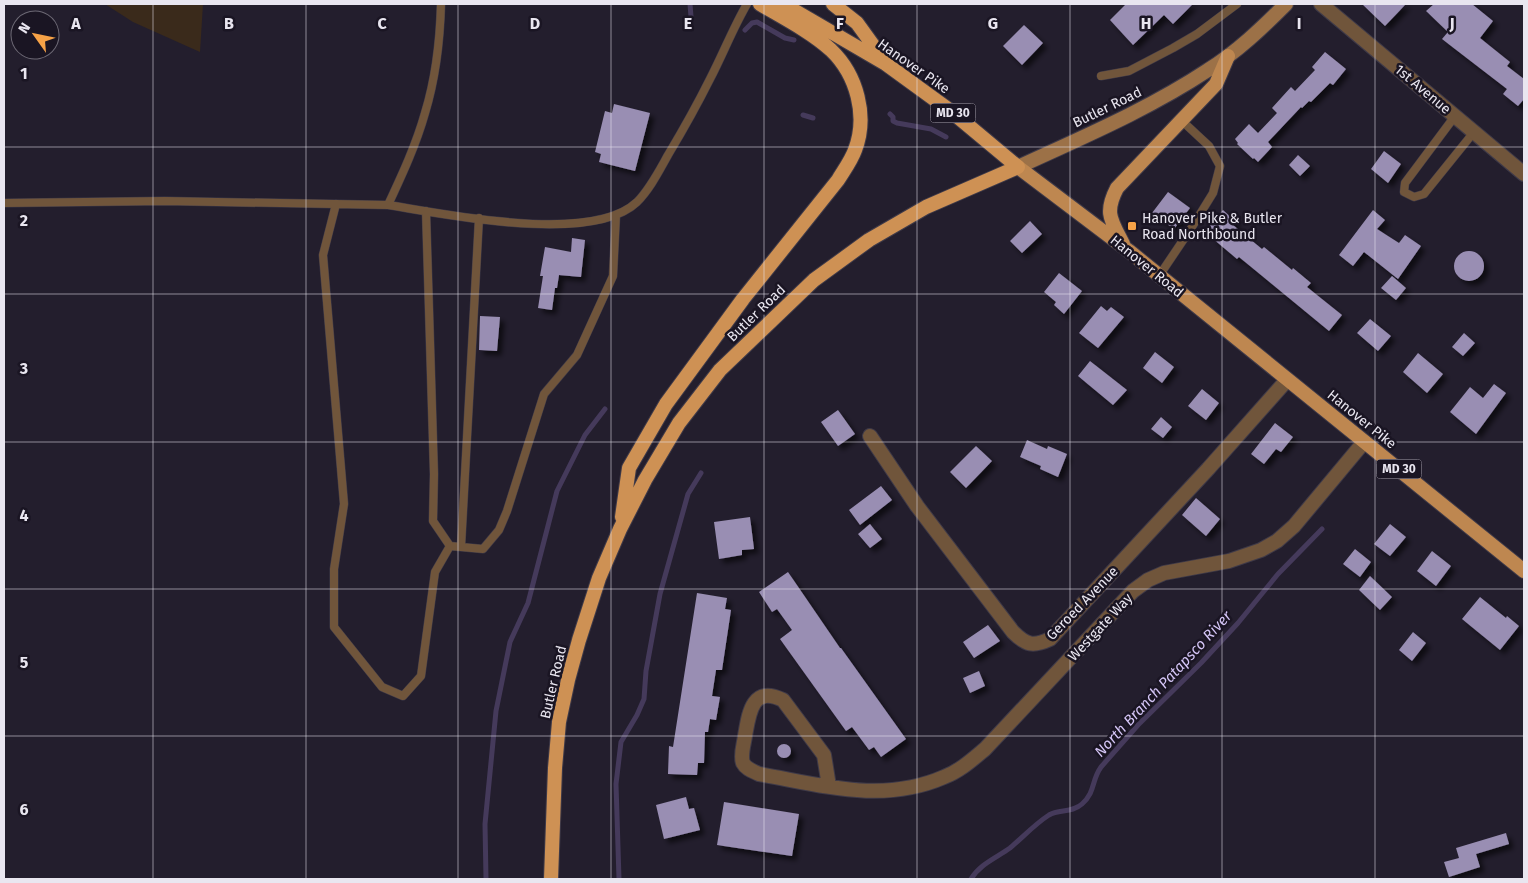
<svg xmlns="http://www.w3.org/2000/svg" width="1528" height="883" font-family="'Fira Sans',sans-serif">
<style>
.green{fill:#3a2a1b}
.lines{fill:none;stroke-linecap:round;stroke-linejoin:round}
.stream{stroke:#453a5b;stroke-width:5}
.building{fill:#998eb3;filter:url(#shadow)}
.service-casing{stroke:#3f3a48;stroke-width:9}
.minor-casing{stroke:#3f3a48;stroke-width:16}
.secondary-casing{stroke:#3f3a48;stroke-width:16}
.primary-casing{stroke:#3f3a48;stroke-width:16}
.trunk-casing{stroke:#3f3a48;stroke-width:16}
.service{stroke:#70553b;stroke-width:8}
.minor{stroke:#70553b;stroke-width:14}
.secondary{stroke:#9c7147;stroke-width:14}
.primary{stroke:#be8750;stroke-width:14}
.trunk{stroke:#ce9154;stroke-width:14}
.grid{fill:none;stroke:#e9e6f0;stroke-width:1;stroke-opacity:0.55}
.poi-dot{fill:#f6a247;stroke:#1a1523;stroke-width:2}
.labels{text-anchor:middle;stroke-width:5;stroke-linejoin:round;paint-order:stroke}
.shield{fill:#1a1523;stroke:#aba7b2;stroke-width:1}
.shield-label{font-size:12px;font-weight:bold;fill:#e9e6f0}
.street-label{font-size:14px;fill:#e9e6f0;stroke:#1a1523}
.poi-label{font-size:14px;fill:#e9e6f0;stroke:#1a1523;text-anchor:start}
.water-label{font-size:15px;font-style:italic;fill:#d5c6f7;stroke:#1a1523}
.grid-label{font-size:16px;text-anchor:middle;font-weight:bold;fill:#e9e6f0;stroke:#1a1523;stroke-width:5;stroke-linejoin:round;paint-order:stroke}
</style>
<defs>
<filter id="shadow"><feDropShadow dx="4.5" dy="4.5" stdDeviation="2.5" flood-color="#0009"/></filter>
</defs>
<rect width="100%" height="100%" fill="#231e2d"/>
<path class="green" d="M105,4h98l-3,48 -67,-30z"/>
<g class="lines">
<path class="stream" d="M690,4l1,13
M745,30l7,-7 5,-1 28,16 9,2
M890,114l3,3v4l4,2 34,6 15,8
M803,115l10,3
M486,879l-1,-55 11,-113 14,-69 18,-39 29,-112 28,-56 20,-26
M619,879l-3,-95 5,-42 16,-27 7,-16 2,-28 14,-77 28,-100 13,-21
M971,879c9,-15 25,-21 39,-31 13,-11 25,-24 39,-33 10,-6 23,-2 33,-11 14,-13 9,-23 19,-37l37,-42 63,-62 37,-40 40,-49 44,-45"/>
</g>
<path class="building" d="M1126,4h67l-20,20 -9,-9 -31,30 -23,-25z
M1362,4h44l-21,22z
M1434,4h38l21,17 -13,17 30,24 -3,4 17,13v20l-6,7 -15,-12 4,-5 -65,-50 6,-7 -22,-21z
M1024,25l19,18 -21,22 -19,-19z
M1325,52l21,17 -13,16 -3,-2 -19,19 -2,-1 -7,7 -1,-1 -33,35 4,5 -14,15 -4,-4 -1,1 -16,-15 1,-1 -3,-4 14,-15 9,9 19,-20 -5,-5 19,-21 4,4 20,-21 -3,-3z
M614,104l36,9 -15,58 -36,-9 2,-8 -6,-2 10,-41 7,2z
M1384,151l17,13 -13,19 -17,-14z
M1298,155l12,11 -10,10 -11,-11z
M1168,192l22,16 -16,21 -22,-16z
M1223,210l13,12 -3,3 29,24 2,-2 28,23 1,-2 18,15 -4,4 35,28 -13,16 -62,-51 -28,-23 -2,2 -25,-21 3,-4 -7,-6z
M1373,210l12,10 -8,9 22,14 6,-8 16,11 -23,33 -34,-27 -11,14 -14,-11z
M1030,221l12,13 -20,19 -12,-12z
M572,238l13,2 -4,37 -22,-2 -2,13h-2l-3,22 -14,-2 5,-32h-3l5,-29 26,5z
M1454 266a15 15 0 1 1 30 0a15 15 0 1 1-30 0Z
M1059,273l23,18 -18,23 -10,-9 2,-3 -12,-10z
M1392,276l14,12 -10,12 -15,-12z
M1101,306l6,5 4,-4 13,10 -26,31 -19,-15z
M480,316l20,1 -3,34 -18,-1z
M1370,319l21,17 -13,15 -21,-18z
M1464,333l11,10 -12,13 -11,-9z
M1155,352l19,15 -12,16 -19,-15z
M1418,353l25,21 -16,19 -24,-21z
M1090,361l37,29 -14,15 -35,-29z
M1494,384l12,9 -30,41 -26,-22 20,-25 13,11z
M1202,389l17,14 -13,17 -18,-14z
M838,410l17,24 -17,12 -17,-24z
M1161,417l11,10 -9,11 -12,-9z
M1275,423l18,14 -12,15 -5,-3 -12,15 -13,-10z
M1027,440l20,9 1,-3 19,8 -9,23 -18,-8 1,-3 -21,-9z
M976,446l16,15 -26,27 -16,-16z
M881,486l11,14 -32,25 -11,-15z
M1196,498l24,21 -14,17 -24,-21z
M750,517l4,32 -12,1v5l-23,4 -5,-37z
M870,524l12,15 -12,9 -12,-14z
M1390,524l16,13 -16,19 -16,-12z
M1355,549l16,13 -11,15 -17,-13z
M1432,551l19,15 -15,20 -19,-15z
M788,572l52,76h1l65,91 -25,18 -7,-10 -5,3 -17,-23 -6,4 -66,-92 12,-9 -15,-21 -5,3 -13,-20z
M1370,576l22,21 -12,13 -21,-20z
M697,593l30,5 -2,11 6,1 -9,60h-6l-4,26 8,1 -4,23 -6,-1 -2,13h-3l-1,31h-6l-1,12 -29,-1 1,-28 4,1z
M1480,597l26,21 1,-2 12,10 -19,24 -38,-31z
M988,625l12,16 -26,17 -11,-16z
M1413,632l13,11 -14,18 -13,-11z
M979,671l6,15 -15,7 -7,-15z
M777 751a7 7 0 1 1 14 0a7 7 0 1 1-14 0Z
M686,797l3,12 5,-1 6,22 -36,9 -8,-34z
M724,802l75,12 -7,42 -75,-11z
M1506,833l3,11 -33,10 4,13 -31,10 -5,-15 15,-4 -3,-10z"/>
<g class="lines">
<defs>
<path id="service" d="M1101,76l28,-5 44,-23 24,-14 40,-30
M1455,116l-50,67 -1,9 10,5 10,-3 50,-62
M4,203l161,-2 223,4c14,-30 28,-60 37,-92 11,-36 15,-72 16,-109
M336,204l-13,51 21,249 -10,65v58l48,60 21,9 18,-20 14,-104 15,-26
M388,205c57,9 204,40 249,-3 13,-13 22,-31 31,-47 15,-25 29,-50 42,-76 13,-25 23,-51 37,-75
M426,211l8,263 -1,47 17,25 33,3 16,-19 8,-19 37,-117 33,-39 36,-79 3,-61
M1159,276l33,-49 21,-34 7,-27 -11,-20 -28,-26
M461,547l18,-329"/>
<path id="minor" d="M1321,4l203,170
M870,436l47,70 96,126c13,13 20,15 37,7l158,-170 79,-89
M829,786l-5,-31 -41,-55c-31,-15 -34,13 -38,36 -1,8 -5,19 -2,27 3,6 10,8 16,11 63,11 123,30 185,3 16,-6 29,-18 41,-28l148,-158 15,-11 16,-7 65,-12 32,-11 16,-9 17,-15 70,-84"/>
<path id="secondary" d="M1018,167c65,-30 131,-58 190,-97 29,-18 54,-42 78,-66"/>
<path id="primary" d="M1018,167l111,84 395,320
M1123,244c-12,-24 -19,-31 -6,-56l99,-104 12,-28"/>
<path id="trunk" d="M833,4l24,19 26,36
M622,517l7,-49 37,-64 77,-105 95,-119c6,-10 13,-19 17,-30 13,-34 2,-75 -24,-100 -20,-18 -47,-32 -71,-46
M551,879l4,-111 4,-46 9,-42 11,-40 20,-62 21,-49 25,-49 34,-57 41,-53 94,-90 55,-40 57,-33 92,-40 -66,-55 -66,-48 -103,-60"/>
</defs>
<use href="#service" class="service-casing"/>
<use href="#minor" class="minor-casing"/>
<use href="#secondary" class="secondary-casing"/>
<use href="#primary" class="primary-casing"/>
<use href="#trunk" class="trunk-casing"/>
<use href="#service" class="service"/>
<use href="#minor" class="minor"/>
<use href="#secondary" class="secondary"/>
<use href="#primary" class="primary"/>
<use href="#trunk" class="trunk"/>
</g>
<path class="grid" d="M153,4v875M306,4v875M458,4v875M611,4v875M764,4v875M917,4v875M1070,4v875M1222,4v875M1375,4v875M4,147h1520M4,294h1520M4,442h1520M4,589h1520M4,736h1520"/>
<rect class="poi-dot" x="1127" y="221" width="10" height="10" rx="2.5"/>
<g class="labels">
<g class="shield">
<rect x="930.5" y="103.5" width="45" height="19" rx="4"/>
<rect x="1376.5" y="459.5" width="45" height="19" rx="4"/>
</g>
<g class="shield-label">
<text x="953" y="117">MD 30</text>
<text x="1399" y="473">MD 30</text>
</g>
<g class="street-label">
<text transform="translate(914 66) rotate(35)" y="5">Hanover Pike</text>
<text transform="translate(1423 89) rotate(40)" y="5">1st Avenue</text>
<text transform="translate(1107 107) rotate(-26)" y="5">Butler Road</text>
<text transform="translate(1147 266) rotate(39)" y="5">Hanover Road</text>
<text transform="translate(756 313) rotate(-44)" y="5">Butler Road</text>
<text transform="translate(1362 419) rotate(39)" y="5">Hanover Pike</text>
<text transform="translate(1082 603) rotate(-46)" y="5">Geroed Avenue</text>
<text transform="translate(1100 627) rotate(-47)" y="5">Westgate Way</text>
<text transform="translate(553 682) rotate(-77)" y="5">Butler Road</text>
</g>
<g class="poi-label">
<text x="1142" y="223">Hanover Pike &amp; Butler<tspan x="1142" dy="16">Road Northbound</tspan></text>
</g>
<g class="water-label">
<text transform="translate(1163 684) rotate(-47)" y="5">North Branch Patapsco River</text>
</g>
</g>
<g class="grid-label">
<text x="76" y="29">A</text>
<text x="229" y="29">B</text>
<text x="382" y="29">C</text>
<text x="535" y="29">D</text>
<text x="688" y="29">E</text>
<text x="840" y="29">F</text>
<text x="993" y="29">G</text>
<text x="1146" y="29">H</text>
<text x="1299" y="29">I</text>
<text x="1452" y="29">J</text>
<text x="24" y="79">1</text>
<text x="24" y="226">2</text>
<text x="24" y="374">3</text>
<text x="24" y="521">4</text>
<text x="24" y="668">5</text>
<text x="24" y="815">6</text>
</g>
<rect width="1528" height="883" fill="none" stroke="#e9e6f0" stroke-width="10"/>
<g transform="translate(35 35) rotate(303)"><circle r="24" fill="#1a1523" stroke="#6d6975"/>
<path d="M0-4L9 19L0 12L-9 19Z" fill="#f6a247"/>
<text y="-8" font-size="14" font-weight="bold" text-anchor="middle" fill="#e9e6f0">N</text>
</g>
</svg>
